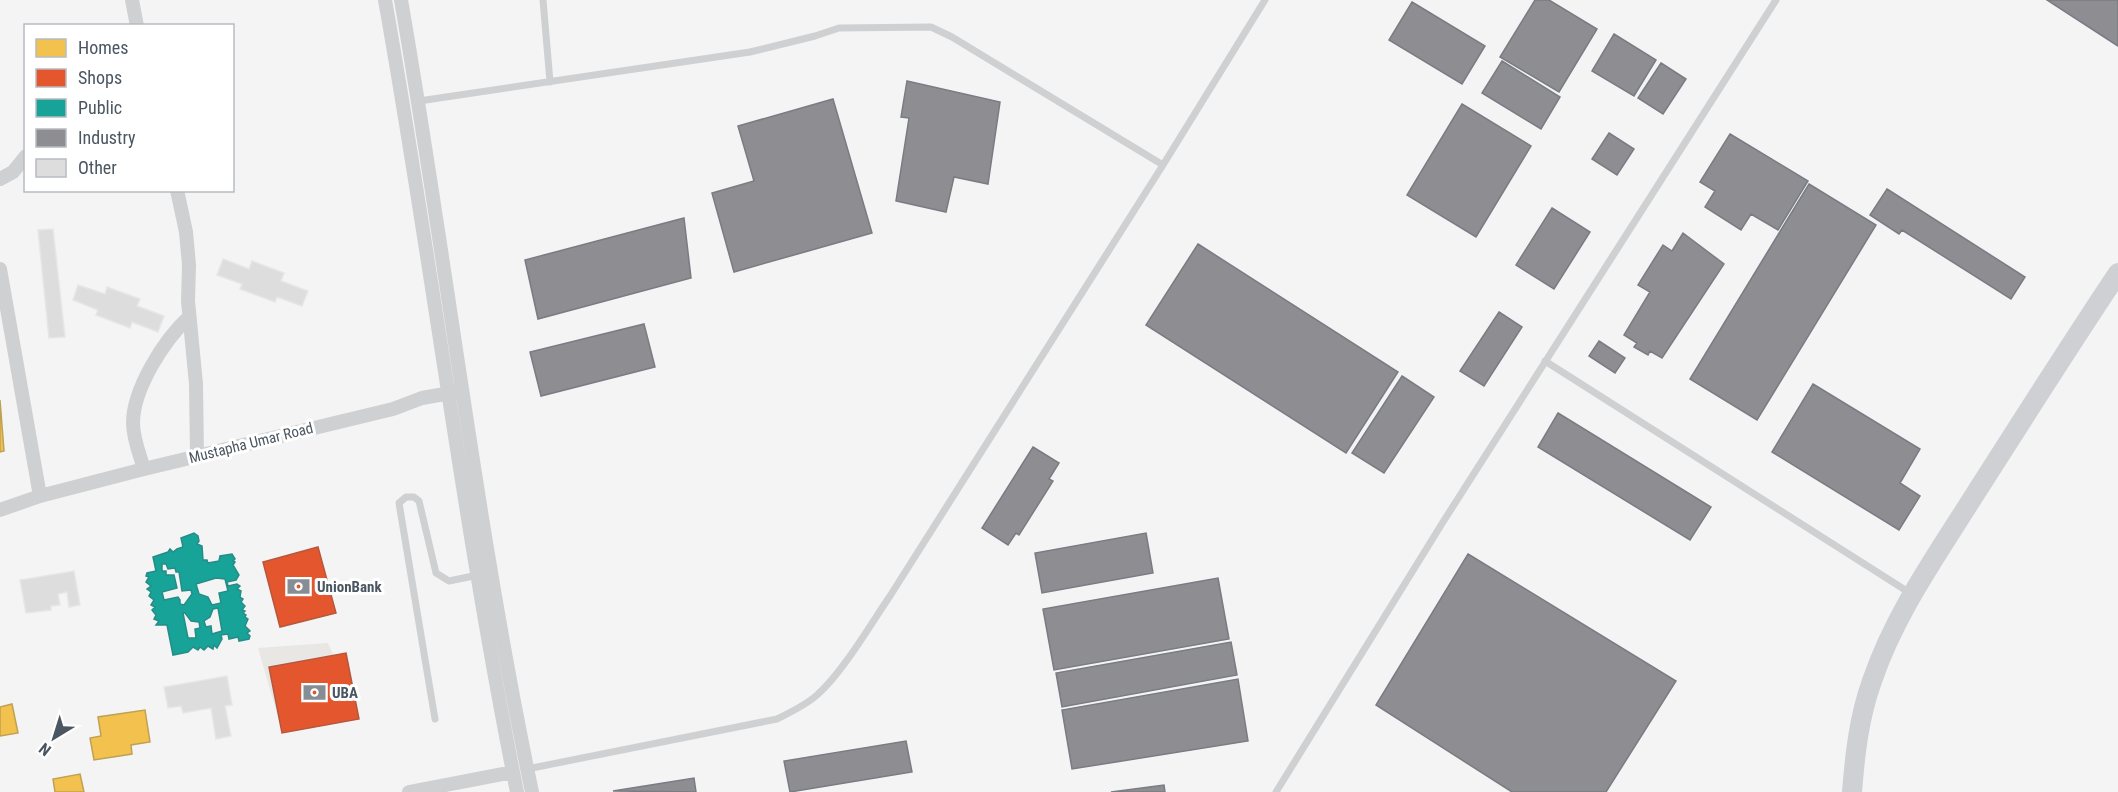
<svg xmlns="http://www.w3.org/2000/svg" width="2118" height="792" font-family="'Roboto Condensed',sans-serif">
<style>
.commercial{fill:#e8e7e3}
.homes{fill:#f2c14e;stroke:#c0a154;stroke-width:1.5}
.shops{fill:#e4572e;stroke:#b6573d;stroke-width:1.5}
.public{fill:#17a398;stroke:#268c88;stroke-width:1.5;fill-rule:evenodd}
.industry{fill:#8d8d92;stroke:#797c83;stroke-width:1.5}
.building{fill:#ddddde;stroke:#e5e6e7;stroke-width:1.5}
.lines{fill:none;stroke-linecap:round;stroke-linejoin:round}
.service{stroke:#ced0d2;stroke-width:7}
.minor{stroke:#ced0d2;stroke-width:14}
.secondary{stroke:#ced0d4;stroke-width:20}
.labels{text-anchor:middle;stroke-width:6;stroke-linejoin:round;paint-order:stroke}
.street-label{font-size:15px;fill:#4a5661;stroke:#fff}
.poi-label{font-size:15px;font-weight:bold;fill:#4a5661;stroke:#fff;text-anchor:start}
</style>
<rect width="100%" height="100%" fill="#f4f4f4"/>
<path class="commercial" d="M328,643l30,68 -78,13 -22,-76z"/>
<path class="homes" d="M0,400l4,51 -4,1z
M12,704l6,29 -18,3v-29z
M145,710l5,32 -19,3 1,9 -38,6 -4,-22 11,-2 -3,-19z
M80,774l4,18h-29l-2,-13z"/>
<path class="shops" d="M318,547l18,66 -56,14 -17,-65z
M346,653l13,66 -77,14 -13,-66z"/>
<path class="public" d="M194,533l4,3 1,5 -2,3 5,2 1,14h4l1,3 11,-2 1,-5 12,-2 3,5 -2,2 2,1 -2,3 6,10 -3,5 -9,2 1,4 9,-2 3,2 -3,3 4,2 -1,6 3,2 -2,3 4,4 -3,4 3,1 -2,2 3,2 -1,2 3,2 -3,7 5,5 -3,2 3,3 -1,3 -10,2 -1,-4 -9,2 -1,-5 -7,1 1,4 -5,9 -3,-3 -1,4 -5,-3 -4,4 -4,-3 -2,3 -5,-3 -5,5 -15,3 -6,-30h-11l3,-4 -5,-2 2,-4 -4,-5 3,-3 -4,-2 3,-5 -5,-4 2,-4 -4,-3 4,-3 -5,-4 3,-5 -3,-1 1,-3 9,-2 -3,-14 15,-5 2,-3 3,3 4,-3 6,-2 -2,-9zM162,564h4l2,5 7,-1 1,4h3l3,19 9,-1 1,4 -8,11 -4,-1v-4l-2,-3 -14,3 -2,-8 15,-4 -3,-13h-8v-4h-4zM216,578l9,1 3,12 -9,2 2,10 -9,2 -4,-8 -9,-3 -3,-10zM218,608l4,23 -10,3 -1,-8 -5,1 -2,-6 6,-4 3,-8zM183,613h2l6,8 8,1 1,6 -5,1 1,9h-8z"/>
<path class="industry" d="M1535,0h14l48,29 -38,63 -59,-35z
M2047,0h71v46z
M1412,2l73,44 -23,38 -73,-44z
M1614,34l42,26 -22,36 -42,-25z
M1502,61l58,36 -19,32 -59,-36z
M1661,63l25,16 -23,35 -25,-16z
M907,81l93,21 -12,82 -34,-7 -8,35 -50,-11 13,-83 -8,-1z
M833,99l39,134 -138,39 -22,-79 42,-12 -16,-55z
M1462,104l69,42 -55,91 -69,-42z
M1609,133l25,16 -17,26 -25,-16z
M1730,134l78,47 -30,49 -27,-16 -10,16 -36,-23 10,-16 -15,-9z
M1809,184l67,41 -119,195 -67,-41z
M1887,189l138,88 -14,22 -109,-69 -3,4 -29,-19z
M1552,208l38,24 -36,57 -38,-24z
M684,218l7,60 -153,41 -13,-59z
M1683,233l41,31 -62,94 -12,-7 -2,4 -14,-8 3,-4 -13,-8 26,-43 -12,-7 25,-40 9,6z
M1198,244l200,128 -52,81 -200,-128z
M1499,312l23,15 -38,59 -24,-15z
M644,324l11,43 -114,29 -11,-44z
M1599,341l26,17 -10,15 -26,-17z
M1402,376l32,21 -50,76 -32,-20z
M1813,384l107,65 -20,34 20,13 -21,34 -127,-78z
M1558,413l153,94 -21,33 -152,-93z
M1033,447l26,16 -10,16 4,2 -34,54 -3,-2 -8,12 -26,-17z
M1146,533l7,40 -111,20 -7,-40z
M1468,554l208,127 -70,111h-94l-136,-87z
M1218,578l11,61 -175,31 -11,-61z
M1231,642l6,33 -175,32 -6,-34z
M1238,679l10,62 -176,28 -10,-59z
M906,741l6,31 -122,20 -6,-31z
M694,778l2,14 -83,-1z
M1164,785l1,7h-54z"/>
<path class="building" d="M53,229l12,108 -16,1 -11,-108z
M223,259l26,10 3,-8 32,12 -3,8 27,10 -6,15 -25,-9 -2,5 -35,-13 2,-5 -25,-9z
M78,285l27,9 2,-7 33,12 -3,7 27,10 -6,16 -26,-10 -2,6 -34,-13 2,-5 -25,-10z
M74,571l6,34 -11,2 -2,-15 -9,2 2,11 -9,1v4l-25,3 -6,-33z
M227,676l5,29 -7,1 6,30 -15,3 -5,-31 -28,5 -2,-7 -13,2 -4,-21z"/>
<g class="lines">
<path class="service" d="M543,0l7,82
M419,101l331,-49 65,-16 24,-8 92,-1 21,10 211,128
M1545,361l365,232
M435,719l-36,-216 7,-6h8l5,4 17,72 13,8 29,-6
M527,769l250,-50c14,-7 29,-14 40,-24 26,-23 53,-70 73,-99l273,-431 102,-165
M1276,792l167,-270 333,-522"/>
<path class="minor" d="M132,0l5,26
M385,0c47,263 79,530 132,792
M401,0c46,264 76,530 131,792
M0,179l13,-7 13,-16
M177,190l9,42 3,33 -1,36 8,83 1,73
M0,269l40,227
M144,469c-4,-14 -11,-30 -11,-46 0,-34 31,-83 56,-106
M0,510l40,-14 104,-27 249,-60 29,-11 34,-6
M409,792l104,-20"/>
<path class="secondary" d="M1852,792c3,-38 7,-75 20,-111 22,-65 62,-122 98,-179 49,-77 98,-154 148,-229"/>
</g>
<defs>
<symbol id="bank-bare" viewBox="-9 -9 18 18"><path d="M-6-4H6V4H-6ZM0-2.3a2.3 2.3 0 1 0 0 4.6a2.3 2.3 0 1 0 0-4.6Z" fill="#868d94" stroke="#fff" stroke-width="2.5" paint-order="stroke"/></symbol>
</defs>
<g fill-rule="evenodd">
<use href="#bank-bare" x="282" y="570" width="33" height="33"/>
<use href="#bank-bare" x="298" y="676" width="33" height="33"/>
</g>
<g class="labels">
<g class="street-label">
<text transform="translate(251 443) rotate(-14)" y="5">Mustapha Umar Road</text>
</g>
<g class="poi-label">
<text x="317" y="592">UnionBank</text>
<text x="332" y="698">UBA</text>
</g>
</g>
<rect x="24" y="24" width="210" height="168" fill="#ffffff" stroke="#b7bbc0" stroke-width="1.5"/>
<rect x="36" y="39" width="30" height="18" fill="#f2c14e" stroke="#b7bbc0" stroke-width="1.5"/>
<text x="78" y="54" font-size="18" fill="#4a5661">Homes</text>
<rect x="36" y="69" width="30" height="18" fill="#e4572e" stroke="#b7bbc0" stroke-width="1.5"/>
<text x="78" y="84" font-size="18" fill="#4a5661">Shops</text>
<rect x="36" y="99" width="30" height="18" fill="#17a398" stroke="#b7bbc0" stroke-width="1.5"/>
<text x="78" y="114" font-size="18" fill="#4a5661">Public</text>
<rect x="36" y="129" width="30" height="18" fill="#8d8d92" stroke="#b7bbc0" stroke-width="1.5"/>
<text x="78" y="144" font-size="18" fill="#4a5661">Industry</text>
<rect x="36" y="159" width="30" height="18" fill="#ddddde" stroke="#b7bbc0" stroke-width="1.5"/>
<text x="78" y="174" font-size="18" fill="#4a5661">Other</text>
<g transform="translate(54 738) rotate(218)" stroke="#ffffff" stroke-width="4.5" paint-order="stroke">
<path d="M0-4.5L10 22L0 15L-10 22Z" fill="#4a5661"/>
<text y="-9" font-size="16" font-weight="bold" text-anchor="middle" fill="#4a5661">N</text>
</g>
</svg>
